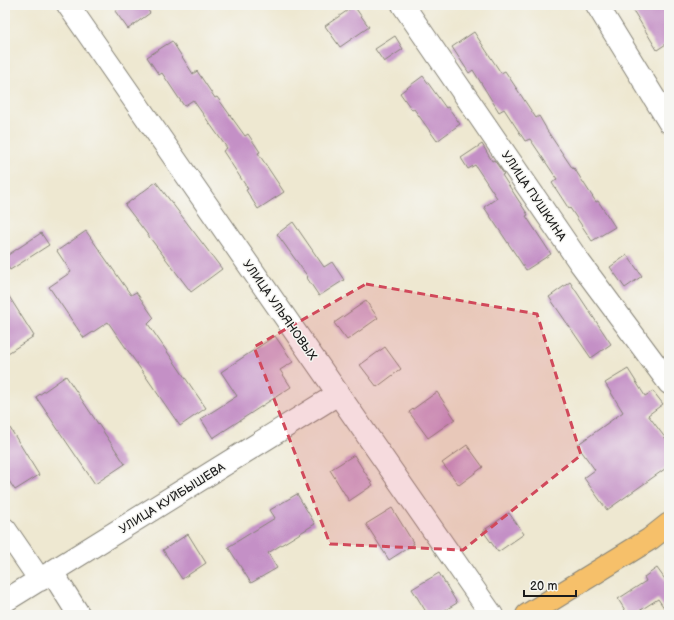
<svg xmlns="http://www.w3.org/2000/svg" width="674" height="620" font-family="'Balsamiq Sans',sans-serif">
<style>
.building{fill:#c490c6}
.lines{fill:none;stroke-linecap:round;stroke-linejoin:round}
.minor-casing{stroke:#858276;stroke-width:24}
.major-casing{stroke:#858276;stroke-width:24}
.minor{stroke:#fff;stroke-width:22}
.major{stroke:#f6c06b;stroke-width:22}
.marked{fill:#d1495b;fill-opacity:0.2;stroke:#d1495b;stroke-width:3;stroke-dasharray:8 5;stroke-linejoin:round}
.labels{text-anchor:middle;stroke-width:3;stroke-linejoin:round;paint-order:stroke}
.street-label{font-size:12px;fill:#1c1c1c;stroke:#f6f6f2}
</style>
<rect width="100%" height="100%" fill="#f6f6f2"/>
<filter id="ink" filterUnits="userSpaceOnUse"><feTurbulence type="fractalNoise" baseFrequency=".025" numOctaves="2"/><feDisplacementMap in="SourceGraphic" scale="8" xChannelSelector="R" yChannelSelector="G"/><feConvolveMatrix kernelMatrix="1 2 1 2 8 2 1 2 1" color-interpolation-filters="sRGB"/></filter>
<filter id="wash" filterUnits="userSpaceOnUse"><feTurbulence type="fractalNoise" baseFrequency=".012" numOctaves="4" result="noise"/><feDisplacementMap in="SourceGraphic" scale="16" xChannelSelector="R" yChannelSelector="G"/><feGaussianBlur stdDeviation="0.9" result="paint"/><feColorMatrix in="noise" values="0 0 0 0 0 0 0 0 0 0 0 0 0 0 0 0 0 1.4 0 .05"/><feComposite in="paint" operator="in"/></filter>
<g filter="url(#wash)">
<rect width="100%" height="100%" fill="#eee8d1"/>
<g id="blocks">
<path class="building" d="M122,5h22l6,8 -22,16 -13,-18z
M630,5h39v37l-12,8z
M354,6l15,21 -29,20 -15,-21z
M474,32l27,41 4,-2 31,47 3,-2 7,12v1l27,40 1,-1 22,34 2,-1 17,26 -23,14 -22,-33 -1,1 -17,-26 5,-4 -27,-40 -5,2 -21,-32 -5,3 -26,-42 -4,3 -17,-26z
M395,36l8,13 -19,13 -9,-13z
M172,41l21,33 4,-3 18,27 2,-1 28,39 3,-2 12,18 -2,1 26,39 -26,17 -12,-19 2,-1 -25,-38 4,-3 -34,-48 -9,6 -22,-33 -3,2 -12,-18z
M423,76l23,32 2,-1 12,17 -23,17 -23,-32 -2,1 -12,-17z
M482,144l10,17 2,-1 10,14 -2,1 26,40 -2,1 25,38 -25,16 -42,-63 13,-9 -22,-33 -7,4 -7,-11z
M156,182l66,87 -31,23 -66,-87z
M293,222l31,45 8,-5 12,18 -25,16 -12,-18 1,-1 -31,-43z
M86,231l45,64 5,-3 18,26 -6,6 58,84 -26,18 -72,-104 -24,16 -35,-51 22,-15 -14,-21z
M41,233l8,12 -39,25 -5,-8v-5z
M627,255l15,21 -17,12 -15,-21z
M570,282l41,62 -20,14 -42,-61z
M5,290l29,46 -29,19z
M366,301l12,17 -31,22 -13,-17z
M275,336l18,26 -13,8 11,17 -78,51 -12,-19 36,-23 -16,-24z
M385,347l16,22 -24,18 -17,-22z
M628,369l17,27 8,-5 10,13 -15,11 21,28v23l-62,44 -23,-32 11,-8 -18,-25 46,-33 -18,-29z
M66,376l59,88 -30,20 -59,-87z
M437,392l18,27 -27,19 -19,-26z
M5,420l34,55 -24,15 -10,-15z
M467,445l16,22 -24,18 -17,-22z
M354,455l19,30 -24,16 -19,-31z
M297,494l18,30 -47,29 9,15 -26,15 -23,-36 47,-29 -5,-8z
M392,508l22,36 -25,16 -23,-36z
M509,513l15,21 -26,18 -15,-21z
M188,534l18,29 -24,16 -19,-29z
M657,568l12,17v30l-11,-16 -25,16h-5l-10,-16 28,-18 -2,-4z
M439,573l18,30 -20,12h-9l-16,-26z"/>
</g>
</g>
<g filter="url(#ink)">
<use href="#blocks" fill-opacity="0" stroke="#858276" stroke-width="1"/>
<g class="lines">
<defs>
<path id="minor" d="M68,5l424,610
M403,5l177,258 89,120
M597,5l72,117
M5,529l35,51
M52,572l27,43
M5,601l333,-207"/>
<path id="major" d="M527,615l123,-76 19,-15"/>
</defs>
<use href="#minor" class="minor-casing"/>
<use href="#major" class="major-casing"/>
<use href="#minor" class="minor"/>
<use href="#major" class="major"/>
</g>
</g>
<path class="marked" d="M366,284l171,30 44,141 -118,95 -133,-6 -76,-197z"/>
<g class="labels">
<g class="street-label">
<text transform="translate(534 196) rotate(56)" y="4">УЛИЦА ПУШКИНА</text>
<text transform="translate(280 310) rotate(55)" y="4">УЛИЦА УЛЬЯНОВЫХ</text>
<text transform="translate(172 498) rotate(-32)" y="4">УЛИЦА КУЙБЫШЕВА</text>
</g>
</g>
<rect width="674" height="620" fill="none" stroke="#f6f6f2" stroke-width="20"/>
<path d="M524 590v6h52v-6" fill="none" stroke="#1c1c1c" stroke-width="2"/>
<text x="530" y="590" font-size="12" fill="#1c1c1c" stroke="#f6f6f2" stroke-width="3" paint-order="stroke">20 m</text>
</svg>
